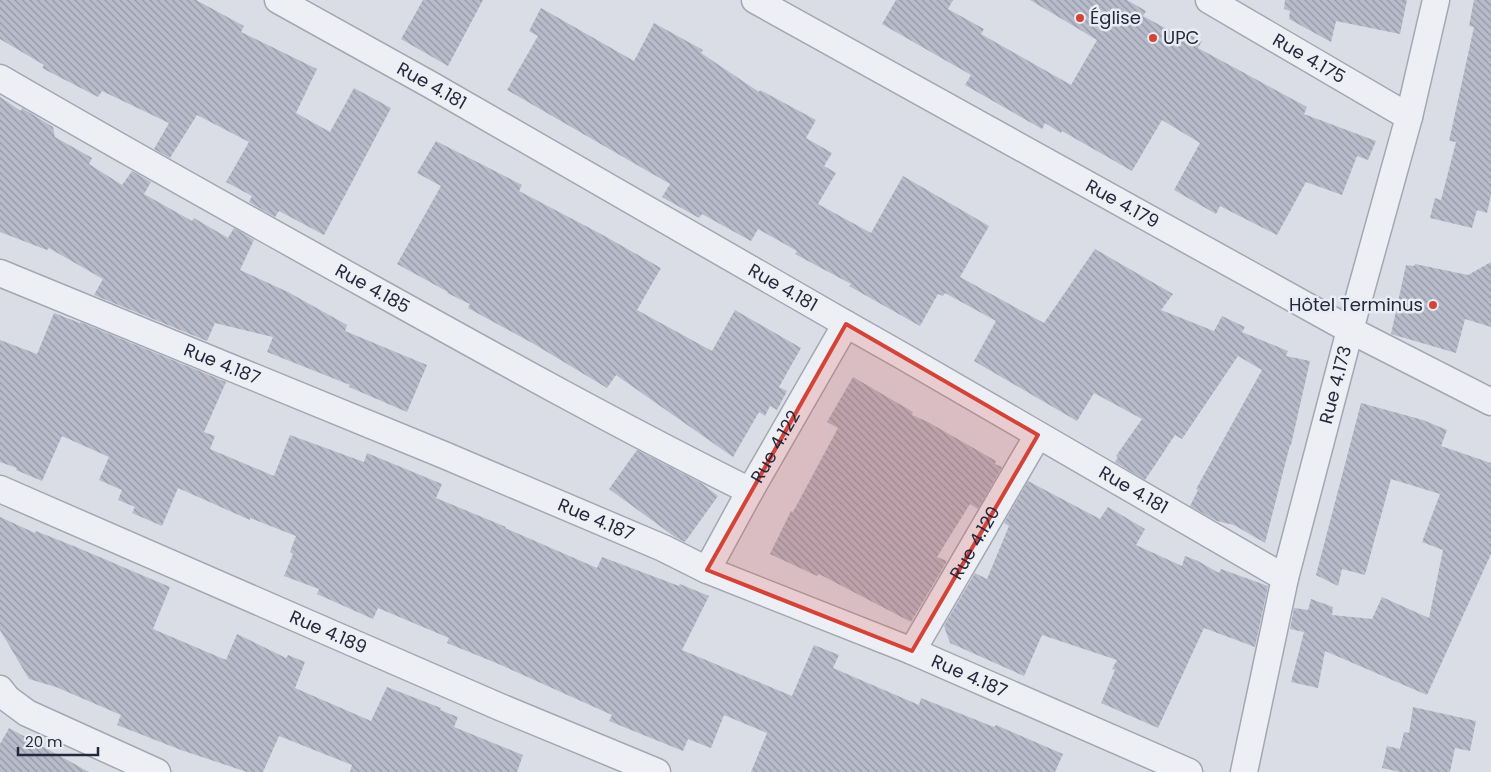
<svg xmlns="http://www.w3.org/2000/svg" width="1491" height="772" font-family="Poppins,sans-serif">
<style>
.building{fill:url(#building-back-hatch)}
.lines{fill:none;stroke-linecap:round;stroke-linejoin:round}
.minor-casing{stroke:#a4a7b3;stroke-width:29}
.minor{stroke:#eeeff5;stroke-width:26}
.marked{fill:#d44338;fill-opacity:0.2;stroke:#d44338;stroke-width:4;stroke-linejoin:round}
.poi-dot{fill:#d44338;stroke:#eaecf4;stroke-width:2}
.labels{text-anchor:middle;stroke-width:5;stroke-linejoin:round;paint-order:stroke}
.poi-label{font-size:18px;fill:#25283d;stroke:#eaecf4;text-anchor:start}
.street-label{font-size:18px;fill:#25283d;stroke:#eaecf4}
</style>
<defs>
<pattern id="building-back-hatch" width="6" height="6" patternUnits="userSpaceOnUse" patternTransform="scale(1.25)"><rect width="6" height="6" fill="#b8bbc9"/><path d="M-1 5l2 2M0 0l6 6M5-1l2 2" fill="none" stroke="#9598a4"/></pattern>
</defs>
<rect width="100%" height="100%" fill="#dbdde6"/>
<path class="building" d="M0,0h196l48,26 -3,6 76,37 -21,44 34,19 24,-44 37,20 -67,127 -45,-24 -4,6 -26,-15 3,-6 -26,-14 23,-40 -52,-27 -27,43 -16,-9 15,-26 -67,-32 -4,6 -56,-29 2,-3 -44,-26z
M423,0h60l-35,66 -47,-27z
M896,0h57l-5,9 36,20 -3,5 90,51 26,-45 -67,-40h97l19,11 -3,5 35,19 2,-5 22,11 -4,7 109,59 -3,7 72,27 -8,19 -11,-4 -15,39 -36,-13 -29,53 -57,-29 -4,8 -42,-24 26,-47 -38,-23 -30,51 -70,-40 -1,2 -16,-10 -3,6 -77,-44 6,-10 -89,-51z
M1285,0h122l-7,34 -64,-13 -5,21 -42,-23 1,-8 -6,-2z
M1474,0h17v195l-4,18 -10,-3 -5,18 -42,-10 5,-20 6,2 15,-58 -7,-1 25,-114 -5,-1z
M541,8l93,53 20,-38 49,27 -2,3 58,39 1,-2 56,30 -10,18 26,15 -8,13 12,7 -18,31 53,29 32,-57 86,50 -29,51 84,46 51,-74 78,45 -12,16 53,21 8,-15 23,11 -3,5 46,19 -2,5 24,5 -19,84h-1l-25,98 -31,-18 -17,-4 -27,-15 8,-16 -2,-1 66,-119 -24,-14 -56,83 -7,-4 -30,45 -30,-18 3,-5 -2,-1 26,-37 -48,-26 -17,28 -103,-60 22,-40 -51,-28 -2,3 -5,-2 -18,32 -71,-40 2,-2 -56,-30 2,-3 -39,-22 -7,12 -49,-27 -3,4 -37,-21 8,-13 -163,-94 31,-54 -9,-5z
M0,97l21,14 1,-3 31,19 2,10 37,21 -3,6 33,21 10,-14 19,11 -7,12 48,27 2,-3 34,20 6,-10 20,12 -14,30 48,22 59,33 -2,6 82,34 -20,47 -58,-25 1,-2 -83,-33 6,-15 -58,-14 -8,18 -113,-46 9,-16 -54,-31 -2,2 -47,-18z
M436,141l86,44 -3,6 82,43 60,34 -24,42 75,41 23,-41 66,38 -22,39 8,4 -10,19 -7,-4 -5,10 -6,-4 -26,45 -117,-82 -9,13 -73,-44 -66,-36 2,-4 -23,-11 1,-1 -51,-28 44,-78 -24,-13z
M1491,262v65l-26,-8 -9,34 -65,-19 15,-69 8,1 1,-2 53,11z
M54,313l26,10v-1l146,60 -22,50 11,4 -5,13 64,27 16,-41 74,27 3,-9 75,31 -6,14 70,29 -1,1 92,40 5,-11 77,29 1,-2 29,12 -27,54 110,46 22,-51 25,10 -6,13 86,37 2,-7 73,29 2,-2 67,29 -8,18h-304l16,-39 -43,-18 -13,33 -23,-9 -5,12 -74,-30 3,-6 -111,-50 -54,-22 2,-5 -71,-30 -5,11 -56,-25 2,-5 -35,-13 9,-22 -3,-2 6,-16 -46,-18v2l-72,-32 -16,38 -30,-13 3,-6 -17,-7 4,-10 -23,-10 10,-23 -47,-21 -20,45 -26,-11 1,-2 -17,-6v-122l37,14z
M853,377l60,35 -1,3 16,7 68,39 -1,3 7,3 -24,42 -8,-5 -33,53 10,4 -36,61 -92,-48 -2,2 -47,-22 21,-43 2,1 45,-84 -11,-6z
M1361,403l62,17 24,10 -6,16 50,17v91l-64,141 -102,-44 -7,37 -27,-6 13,-50 -14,-3 4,-21 14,2 3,-11 22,8 -1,8 40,4 10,-22 47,21 14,-68 -21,-8 18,-48 -49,-15 -26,96 -23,-6 -4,17 -22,-11z
M637,450l64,33 17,13 -33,46 -10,-5 -66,-48z
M1028,481l72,38 8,-12 37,22 -9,16 46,21 3,-10 13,5 21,12 2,-4 47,17 -13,61 -51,-19 -46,100 -57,-25 14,-33 -3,-1 5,-9 -75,-25 -18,41 -74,-33 -6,-17 31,-53 12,6 22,-53 -5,-3z
M0,517l35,16 1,-2 40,16 94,40 -17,42 73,31 11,-26 49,24 2,-3 17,7 -10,26 76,33 16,-34 54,21 -1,2 18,7 -4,10 69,28 -6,17h-167l2,-7 -73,-29 -16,36h-16l-66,-22 -64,-25 4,-10 -65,-28 -27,-8 -29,-49z
M1413,707l63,14 -6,30 -15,-3 -5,24h-50l-18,-4 5,-22 13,3 4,-17 5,1z
M9,728l80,44h-89v-28z"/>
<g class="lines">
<defs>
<g id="minor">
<path id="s1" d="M278,0l153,85 415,239 53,30 386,224"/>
<path id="s2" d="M755,0l595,330 141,72"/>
<path id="s3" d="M1209,0l200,117"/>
<path id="s4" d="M0,78c124,72 249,142 375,212 124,69 248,138 375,201"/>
<path id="s5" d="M0,273l444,182 219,93 44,22 205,81 277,121"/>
<path id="s6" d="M0,489l500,218 157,65"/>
<path id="s7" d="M707,570l43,-79 96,-167"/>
<path id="s8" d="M912,651l126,-216"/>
<path d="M0,689l8,10 19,14 130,59"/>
<path id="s9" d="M1244,772l41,-194 65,-248 59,-213 27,-117"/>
</g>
</defs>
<use href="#minor" class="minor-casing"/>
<use href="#minor" class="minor"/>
</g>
<path class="marked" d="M846,324l192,111 -126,216 -205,-81z"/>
<g class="poi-dot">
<circle cx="1080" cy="18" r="5"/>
<circle cx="1153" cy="38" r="5"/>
<circle cx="1433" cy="305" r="5"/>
</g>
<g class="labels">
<g class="poi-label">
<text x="1090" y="24">Église</text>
<text x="1163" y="44">UPC</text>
<text x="1423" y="311" text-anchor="end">Hôtel Terminus</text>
</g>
<g class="street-label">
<text dy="6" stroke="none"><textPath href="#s3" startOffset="116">Rue 4.175</textPath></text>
<text dy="6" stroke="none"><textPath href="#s1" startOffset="176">Rue 4.181</textPath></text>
<text dy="6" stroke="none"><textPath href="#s2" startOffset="420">Rue 4.179</textPath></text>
<text dy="6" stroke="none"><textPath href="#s1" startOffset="581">Rue 4.181</textPath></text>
<text dy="6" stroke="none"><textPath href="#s4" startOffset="428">Rue 4.185</textPath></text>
<text dy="6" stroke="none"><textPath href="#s5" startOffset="240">Rue 4.187</textPath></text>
<text dy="6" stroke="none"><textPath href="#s9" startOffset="398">Rue 4.173</textPath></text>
<text dy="6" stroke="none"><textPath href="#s7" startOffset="141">Rue 4.122</textPath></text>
<text dy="6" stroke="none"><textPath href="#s1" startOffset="986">Rue 4.181</textPath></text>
<text dy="6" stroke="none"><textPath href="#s5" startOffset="645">Rue 4.187</textPath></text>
<text dy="6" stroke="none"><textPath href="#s8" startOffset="125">Rue 4.120</textPath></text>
<text dy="6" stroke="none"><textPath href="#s6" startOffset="358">Rue 4.189</textPath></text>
<text dy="6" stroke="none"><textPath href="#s5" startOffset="1050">Rue 4.187</textPath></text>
</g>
</g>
<path d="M18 747v8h80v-8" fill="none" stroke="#25283d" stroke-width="2.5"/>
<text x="25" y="747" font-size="15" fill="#25283d" stroke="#eaecf4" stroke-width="4" paint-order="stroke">20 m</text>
</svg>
